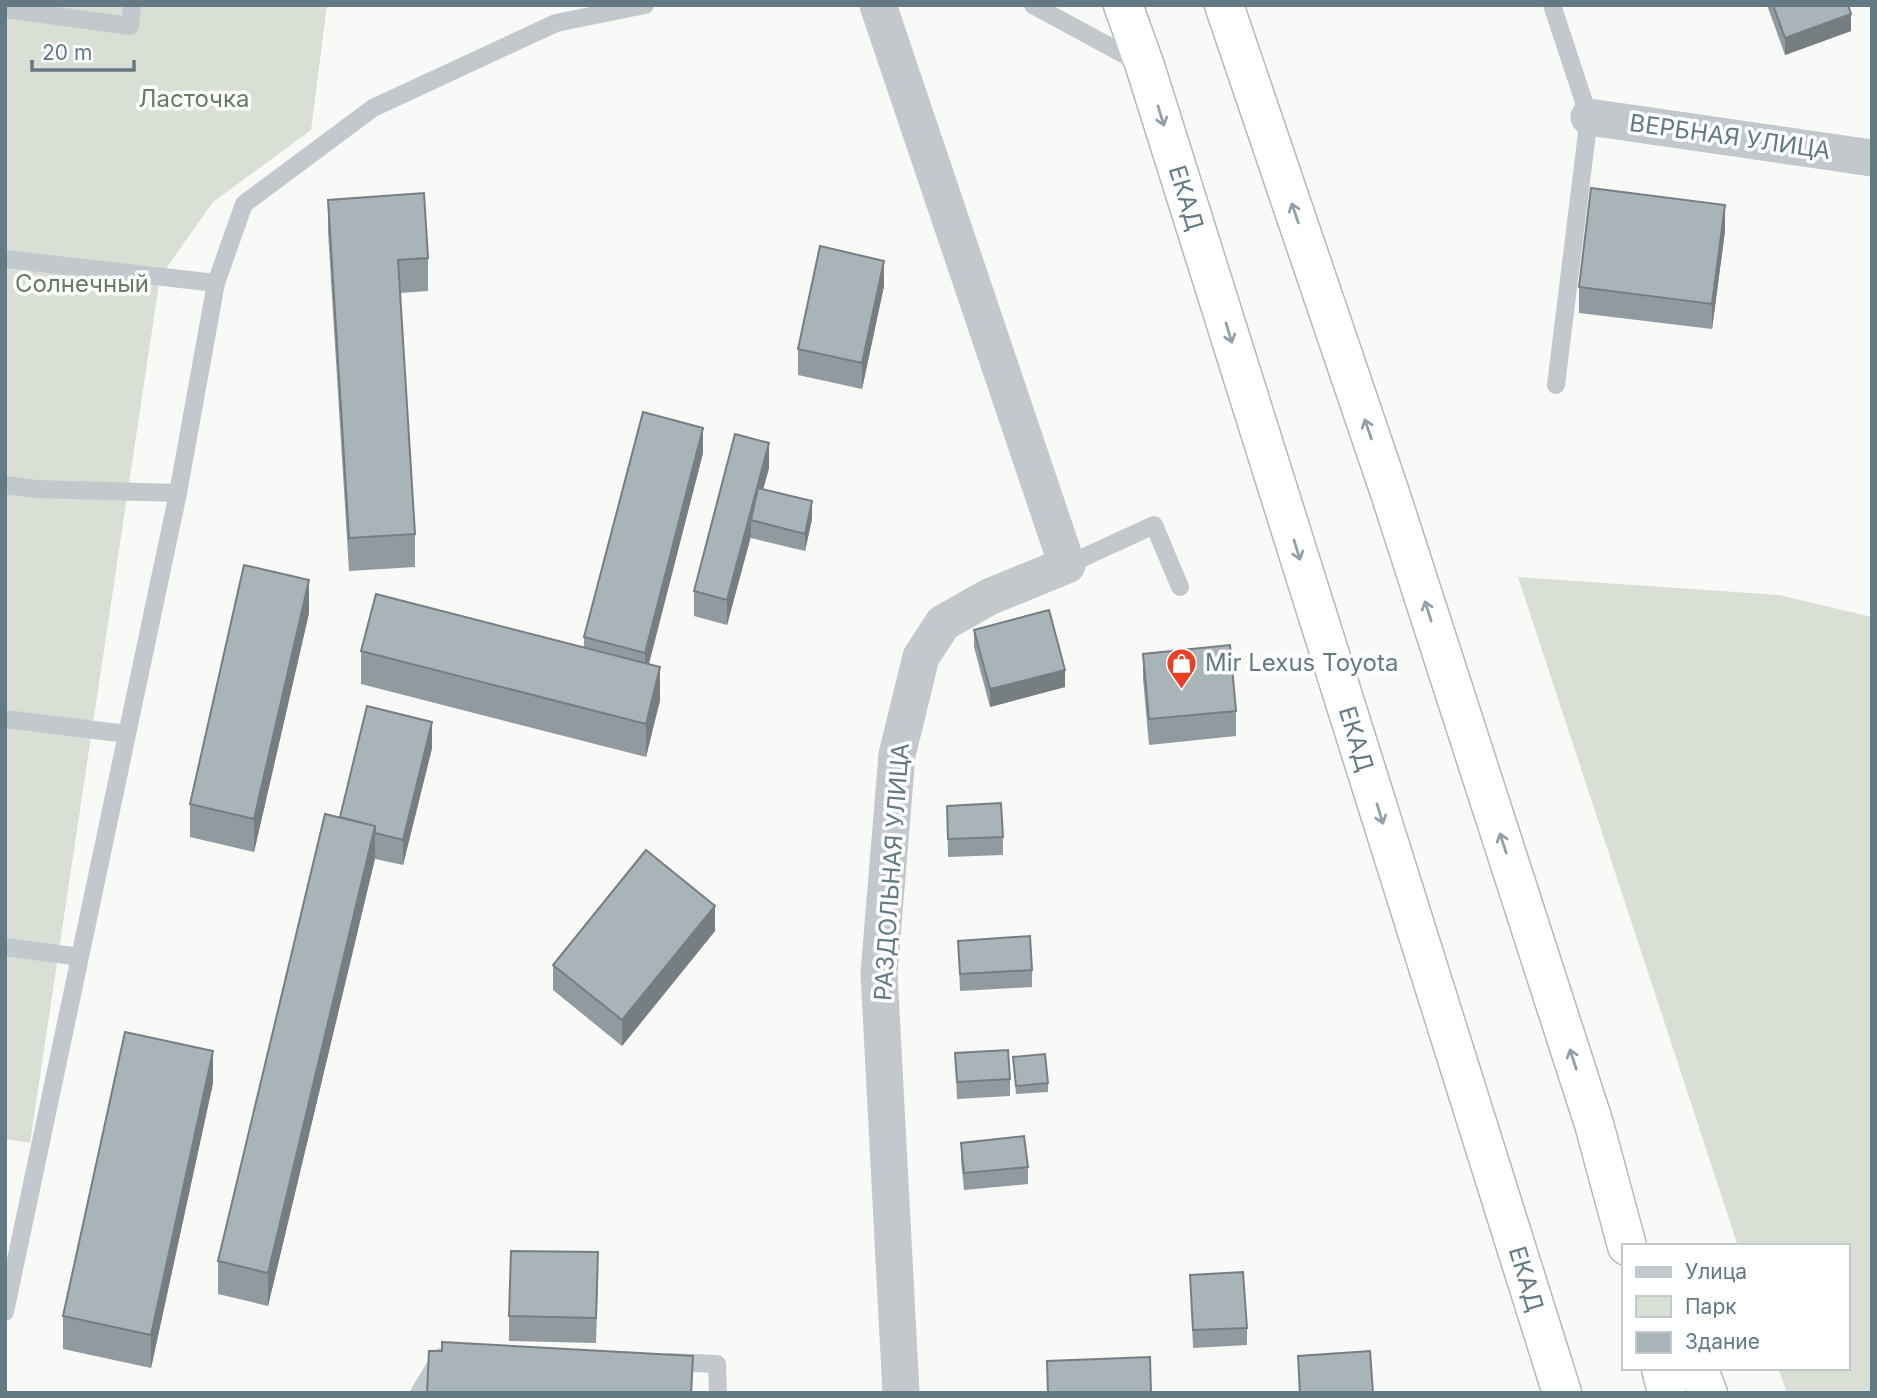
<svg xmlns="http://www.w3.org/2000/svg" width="1877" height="1398" font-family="Inter,sans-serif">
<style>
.green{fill:#dadfd6}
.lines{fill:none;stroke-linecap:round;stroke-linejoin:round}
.trunk-casing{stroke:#b3b9bc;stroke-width:41}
.service{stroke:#c2c8cb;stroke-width:18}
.minor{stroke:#c2c8cb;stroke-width:37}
.trunk{stroke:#fff;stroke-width:38}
.wall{fill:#919b9f}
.shaded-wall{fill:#767e82}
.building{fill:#a9b4b9;stroke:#767e82;stroke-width:2}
.oneway{stroke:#92a1a8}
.labels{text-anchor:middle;stroke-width:7;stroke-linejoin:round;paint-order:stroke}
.park-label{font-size:24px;fill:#697a63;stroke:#fff}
.street-label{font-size:24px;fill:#637983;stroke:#fff}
.poi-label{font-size:24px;fill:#637983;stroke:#fff;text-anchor:start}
</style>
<rect width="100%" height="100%" fill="#f9f9f7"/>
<path class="green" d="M5,5h322l-16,125 -98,72 -53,75 -130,866 -25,-4z
M1518,577l261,18 93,22v776h-85l-9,-25h69v-122h-109z"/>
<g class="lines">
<defs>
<path id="trunk" d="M1123,5l22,61 417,1327
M1224,5l166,488 204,631 33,122
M1661,1368l6,25
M1698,1368l10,25"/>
</defs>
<use href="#trunk" class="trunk-casing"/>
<path class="service" d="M1033,5l105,57
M1552,5l37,112 -33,268
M5,9l125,17 2,-21
M5,259l211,24
M5,485l31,4 142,4
M1067,565l87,-40 26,62
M5,719l122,15
M5,947l75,10
M5,1312l173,-819 38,-210 28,-79 129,-96 183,-85 89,-18
M669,1362l48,2 1,29
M419,1393l22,-36"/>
<path class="minor" d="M878,5l189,560 -78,32 -46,26 -22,34 -24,98 -18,218 22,420
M1589,117l283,41"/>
<use href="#trunk" class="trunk"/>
</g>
<path class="wall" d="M1767,5h81l3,26 -66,24z
M328,200l100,58v33l-28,2 15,241v33l-66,4 -21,-339z
M1725,231l-13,98 -133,-16v-26z
M884,286l-22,103 -64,-14v-26z
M1872,299v22h-1z
M703,453l-54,211 11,36 -14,57 -285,-73v-33l223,-3v-11z
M769,468l-6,22 49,29 -7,32 -54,-13v-2l-24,89 -33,-9v-25z
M309,613l-55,239 -64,-15v-33z
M974,630l91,57 -75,20 -16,-60z
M1143,654l93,57v25l-87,9 -6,-66z
M432,748l-29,117 -28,-6 -107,447 -50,-12v-33l122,-444z
M947,806l56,31v18l-55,2z
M715,931l-93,115 -69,-56v-25z
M958,941l74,29v17l-72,4z
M955,1053l55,26v17l-53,3z
M1013,1057l35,26v9l-32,2z
M213,1083l-62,285 -88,-19v-33z
M961,1143l67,24v17l-64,6 -3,-30z
M1190,1275l57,53v17l-54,3z
M598,1278l-2,65 -87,-2v-25z
M1298,1356l75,37h-74z"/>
<path class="shaded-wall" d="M1851,14v17l-66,24v-17z
M1725,205v26l-13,98v-25z
M884,261v25l-22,103v-26z
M703,428v25l-58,225v-25z
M769,443v25l-15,53 -3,-1v16l-24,89v-25z
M812,501v18l-7,32v-17z
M309,580v33l-55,239v-33z
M660,667v33l-14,57v-33z
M1065,670v17l-75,20v-18z
M432,722v26l-29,117v-25z
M375,826v32l-107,448v-33z
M715,906v25l-93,115v-26z
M213,1051v32l-62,285v-33z
M693,1356l-1,37h-1z"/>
<path class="building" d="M1773,5h75l3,9 -66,24z
M1591,188l134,17 -13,99 -133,-17z
M424,193l4,65 -30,2 17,274 -66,4 -21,-338z
M820,246l64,15 -22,102 -64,-14z
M643,412l60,16 -58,225 -61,-16z
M735,434l34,9 -42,157 -33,-9z
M758,488l54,13 -7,33 -54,-14z
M244,565l65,15 -55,239 -64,-15z
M376,594l284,73 -14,57 -285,-73z
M1049,610l16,60 -75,19 -16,-59z
M1230,645l6,66 -87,8 -6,-65z
M367,706l65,16 -29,118 -28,-7v-7l-35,-9z
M1001,803l2,34 -55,2 -1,-33z
M325,814l50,12 -107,447 -50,-12z
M646,850l69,56 -93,114 -69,-55z
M1030,936l2,34 -72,4 -2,-33z
M125,1032l88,19 -62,284 -88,-19z
M1008,1050l2,29 -53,3 -2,-29z
M1045,1054l3,29 -32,3 -3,-29z
M1024,1136l4,31 -64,6 -3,-30z
M511,1251l87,1 -2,66 -87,-2z
M1243,1272l4,56 -54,2 -3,-55z
M442,1342l251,14 -2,37h-264l2,-42h13z
M1370,1351l3,42h-73l-2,-37z
M1150,1357l1,36h-103l-1,-32z"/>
<defs><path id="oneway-shaft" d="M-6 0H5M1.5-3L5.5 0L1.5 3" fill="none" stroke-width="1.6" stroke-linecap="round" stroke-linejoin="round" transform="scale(1.75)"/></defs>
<g class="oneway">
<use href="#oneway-shaft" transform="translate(1161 116) rotate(73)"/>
<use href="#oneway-shaft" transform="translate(1295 213) rotate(-109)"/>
<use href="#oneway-shaft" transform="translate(1229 333) rotate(73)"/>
<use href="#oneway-shaft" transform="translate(1368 429) rotate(-109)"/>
<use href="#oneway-shaft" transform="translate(1297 550) rotate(73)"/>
<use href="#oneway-shaft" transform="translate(1428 611) rotate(-108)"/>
<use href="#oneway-shaft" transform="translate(1380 814) rotate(73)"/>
<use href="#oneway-shaft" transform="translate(1503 843) rotate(-108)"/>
<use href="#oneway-shaft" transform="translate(1573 1059) rotate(-108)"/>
</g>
<defs>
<symbol id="shop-pin" viewBox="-11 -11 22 30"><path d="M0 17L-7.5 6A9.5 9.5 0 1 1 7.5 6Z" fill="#ea4027" stroke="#fff"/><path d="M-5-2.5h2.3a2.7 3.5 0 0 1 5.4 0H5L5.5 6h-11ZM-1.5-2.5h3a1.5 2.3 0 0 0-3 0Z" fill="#fff"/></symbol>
</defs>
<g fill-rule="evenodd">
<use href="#shop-pin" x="1164" y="646" width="35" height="47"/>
</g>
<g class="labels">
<g class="park-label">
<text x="194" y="107">Ласточка</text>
<text x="82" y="292">Солнечный</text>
</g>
<g class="street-label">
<text transform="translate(1730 137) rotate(8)" y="8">ВЕРБНАЯ УЛИЦА</text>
<text transform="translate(1186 198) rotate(73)" y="8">ЕКАД</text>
<text transform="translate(1356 739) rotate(73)" y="8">ЕКАД</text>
<text transform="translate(892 872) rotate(-86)" y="8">РАЗДОЛЬНАЯ УЛИЦА</text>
<text transform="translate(1526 1279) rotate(73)" y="8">ЕКАД</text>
</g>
<g class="poi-label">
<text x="1205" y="671">Mir Lexus Toyota</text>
</g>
</g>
<rect width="1877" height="1398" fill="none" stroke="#637983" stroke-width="14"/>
<rect x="1622" y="1244" width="228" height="126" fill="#ffffff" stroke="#c1c9cd" stroke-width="2"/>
<rect x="1636" y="1267" width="35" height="10" fill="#c2c8cb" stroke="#c1c9cd" stroke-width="2"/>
<text x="1685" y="1279" font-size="21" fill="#637983">Улица</text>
<rect x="1636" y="1296" width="35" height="21" fill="#dadfd6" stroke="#c1c9cd" stroke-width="2"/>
<text x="1685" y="1314" font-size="21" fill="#637983">Парк</text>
<rect x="1636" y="1332" width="35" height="21" fill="#a9b4b9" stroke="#c1c9cd" stroke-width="2"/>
<text x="1685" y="1349" font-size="21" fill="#637983">Здание</text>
<path d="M32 60v10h102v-10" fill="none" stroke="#637983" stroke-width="3.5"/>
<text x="42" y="60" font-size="21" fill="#637983" stroke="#ffffff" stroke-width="5" paint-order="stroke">20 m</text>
</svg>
